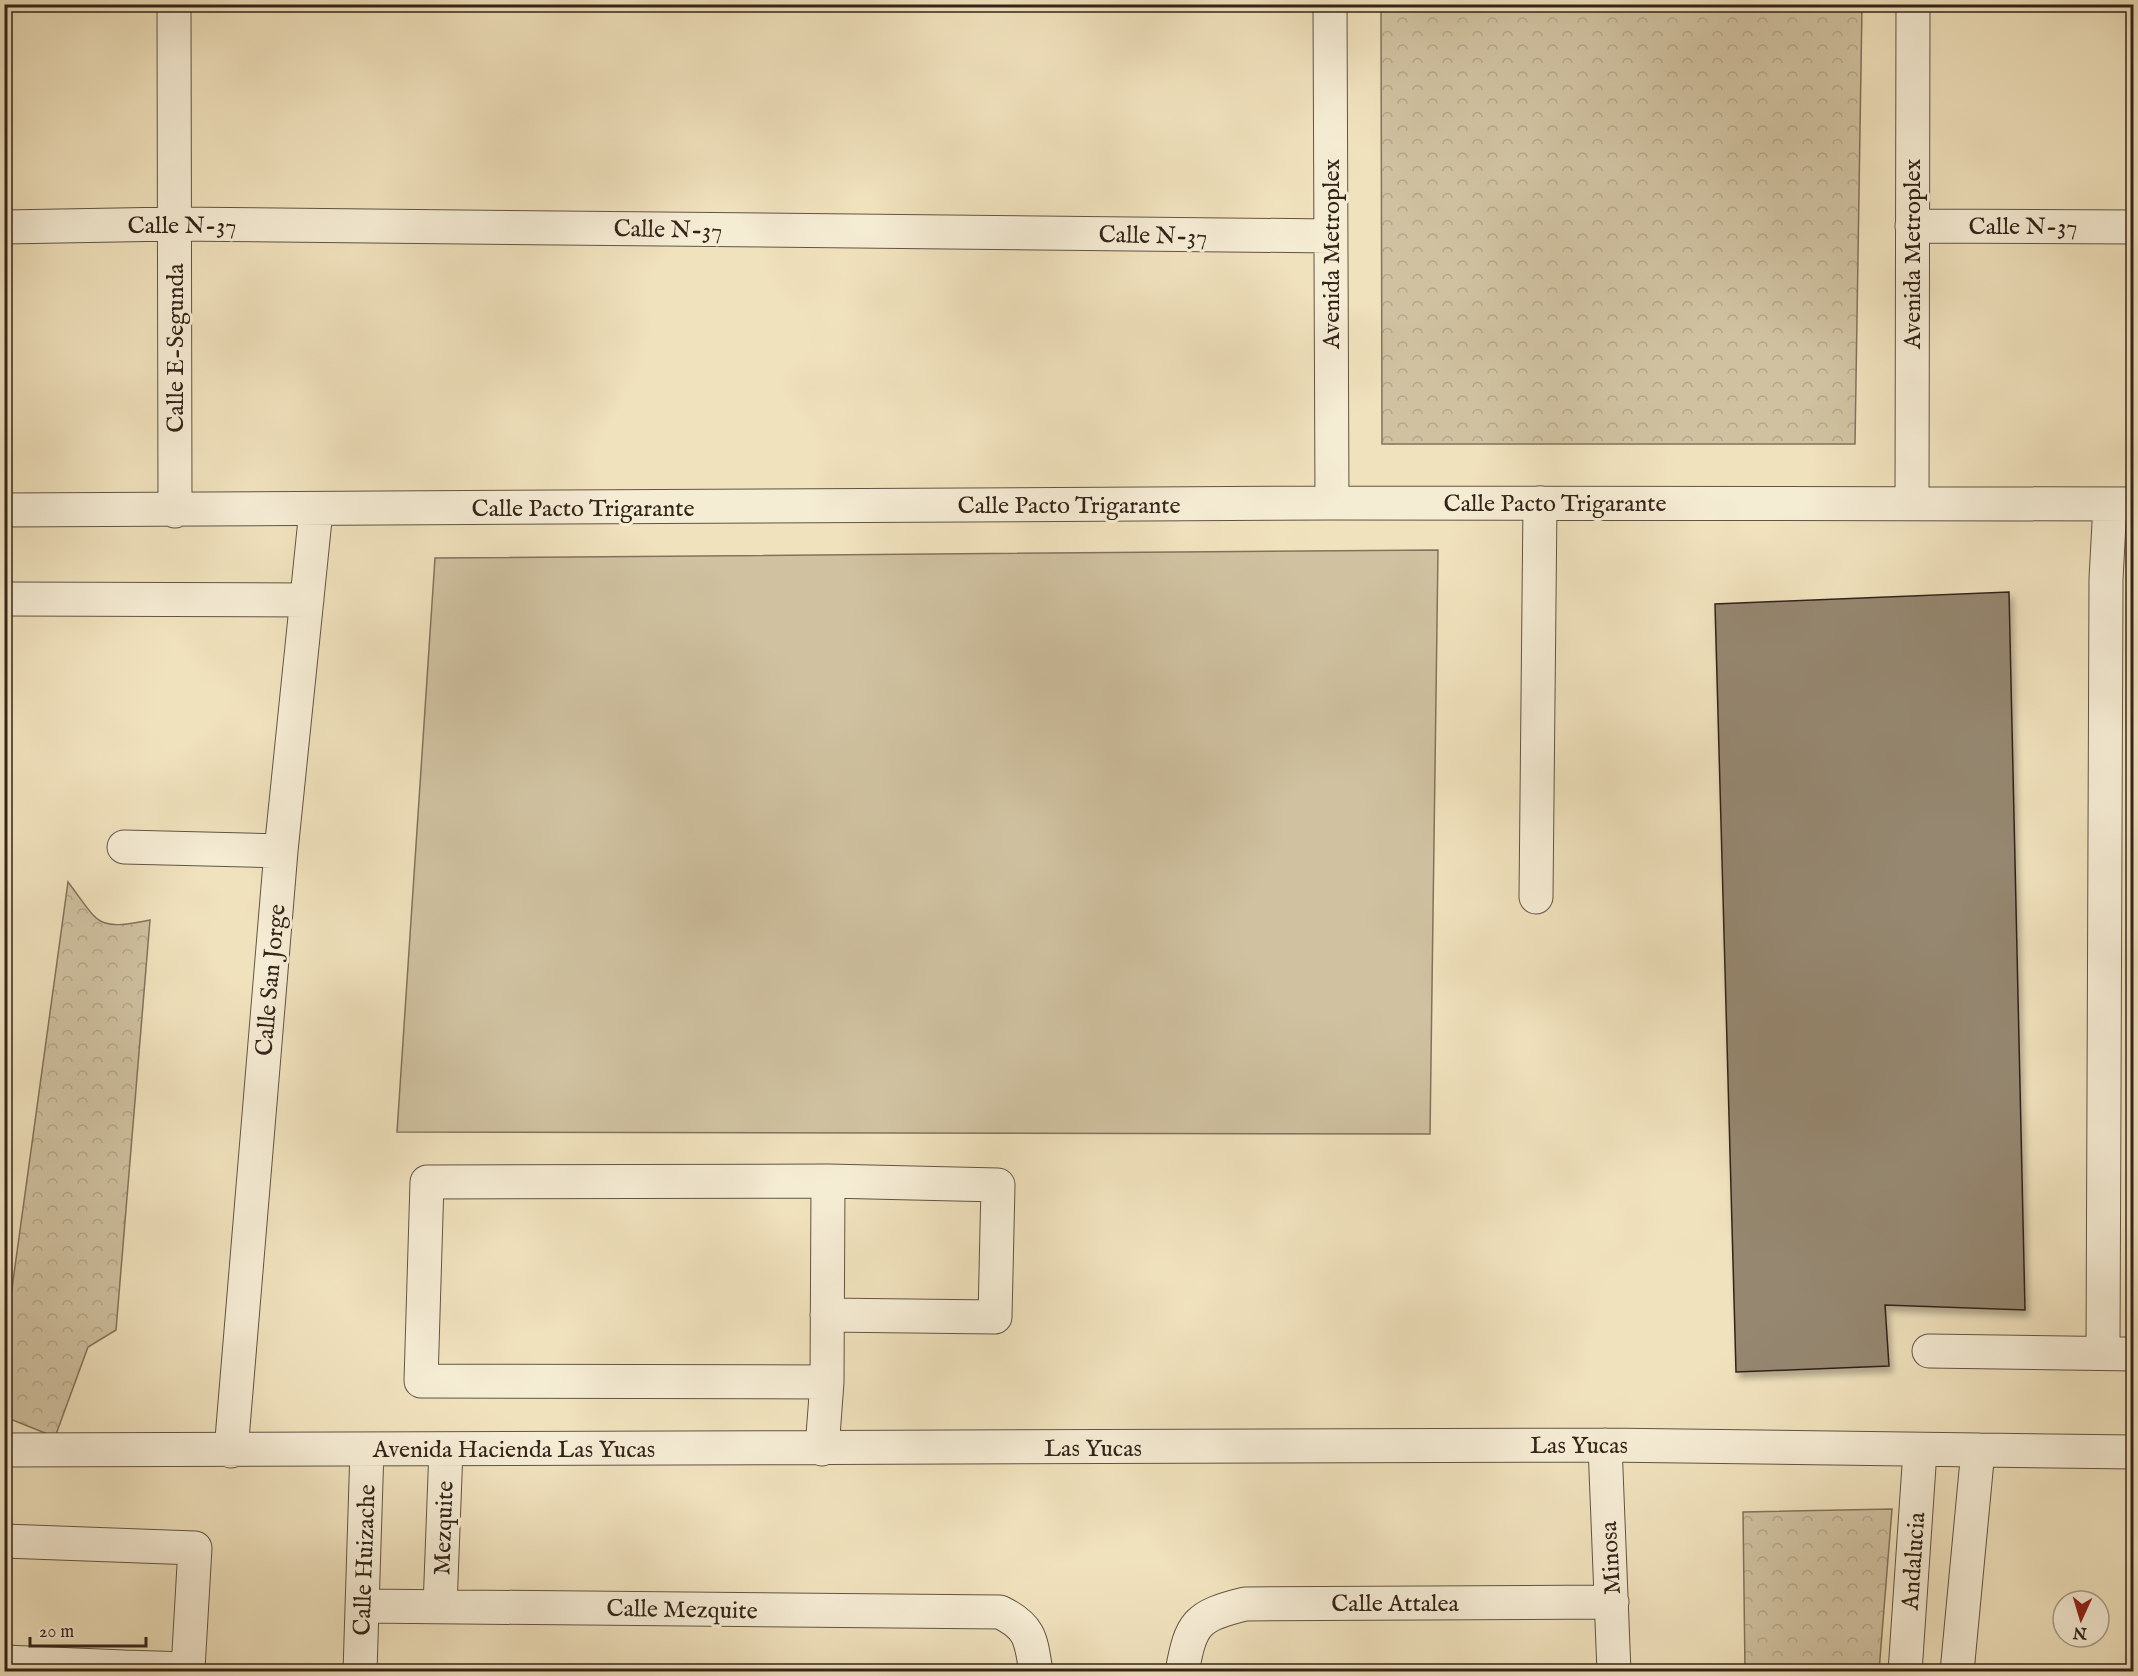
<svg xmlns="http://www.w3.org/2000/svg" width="2138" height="1676" font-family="'IM FELL English',serif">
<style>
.green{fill:#d0c2a1;stroke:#82735e;stroke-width:1.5}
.park{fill:url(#park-crowns);stroke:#82735e;stroke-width:1.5}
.building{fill:#95876f;stroke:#33241a;stroke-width:1.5;filter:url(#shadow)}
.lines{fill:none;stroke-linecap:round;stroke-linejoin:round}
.minor-casing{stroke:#625443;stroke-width:35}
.minor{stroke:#f5ecd4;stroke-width:33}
.labels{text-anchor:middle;stroke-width:6;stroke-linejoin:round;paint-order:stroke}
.street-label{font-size:24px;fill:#33241a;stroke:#f5ecd4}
</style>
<defs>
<pattern id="park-crowns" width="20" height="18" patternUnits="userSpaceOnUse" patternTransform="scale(1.5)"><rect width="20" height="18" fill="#d0c2a1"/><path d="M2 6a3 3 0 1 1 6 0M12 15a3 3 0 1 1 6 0" fill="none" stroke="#b3a78a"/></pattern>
<filter id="shadow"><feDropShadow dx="3.5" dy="6" stdDeviation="3" flood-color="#0004"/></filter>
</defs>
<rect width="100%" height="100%" fill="#f0e2bd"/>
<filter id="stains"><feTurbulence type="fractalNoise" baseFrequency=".00333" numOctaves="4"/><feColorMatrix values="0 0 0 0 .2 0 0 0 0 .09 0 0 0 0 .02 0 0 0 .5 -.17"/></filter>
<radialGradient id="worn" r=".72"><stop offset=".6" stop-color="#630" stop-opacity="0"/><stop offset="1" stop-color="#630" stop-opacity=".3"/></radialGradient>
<path class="green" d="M1438,550l-8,584 -1033,-2 38,-574z"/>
<path class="park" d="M1381,5h481l-7,439h-473z
M68,882c32,42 27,49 82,38l-34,410 -28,17 -33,90 -50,-20v-78z
M1892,1509l-13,162h-134l-2,-159z"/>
<path class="building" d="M2009,592l16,718 -140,-5 4,61 -153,6 -21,-768z"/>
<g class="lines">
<defs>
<path id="minor" d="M174,4l1,507
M1330,4l2,499
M1912,226l222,1
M4,227l170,-3 1157,12
M1912,503l1,-499
M4,510l1328,-7 802,1
M4,599l303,1
M124,847l157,4
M1536,897l4,-394
M1929,1351l205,3
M2103,1353l3,-774 4,-75
M827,1382l-406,-1 6,-199 401,-1 170,4 -3,132 -168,-2
M1605,1445l9,227
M822,1449l5,-67 1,-201
M4,1450l1601,-5 529,7
M231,1451l50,-600 35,-341
M4,1541l191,7 -7,121 -64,-2
M364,1606l636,6c31,15 31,28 36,60
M440,1607l6,-158
M4,1662l120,5v5
M360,1672l7,-223
M1182,1672c9,-49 14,-56 63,-68l367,-2
M1905,1672l15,-221
M1957,1672l21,-222"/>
</defs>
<use href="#minor" class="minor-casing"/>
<use href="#minor" class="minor"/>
</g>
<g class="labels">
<g class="street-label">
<text x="182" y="233">Calle N-37</text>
<text x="2023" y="234">Calle N-37</text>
<text transform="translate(668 229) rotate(1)" y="8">Calle N-37</text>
<text transform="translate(1153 235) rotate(1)" y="8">Calle N-37</text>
<text transform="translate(1331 254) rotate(-90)" y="8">Avenida Metroplex</text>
<text transform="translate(1912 254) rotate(-90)" y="8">Avenida Metroplex</text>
<text transform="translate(175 348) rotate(-90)" y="8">Calle E-Segunda</text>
<text x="1555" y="511">Calle Pacto Trigarante</text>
<text x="1069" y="513">Calle Pacto Trigarante</text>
<text x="583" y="516">Calle Pacto Trigarante</text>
<text transform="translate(270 980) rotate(-85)" y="8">Calle San Jorge</text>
<text x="1579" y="1453">Las Yucas</text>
<text x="1093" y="1456">Las Yucas</text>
<text x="514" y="1457">Avenida Hacienda Las Yucas</text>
<text transform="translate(443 1528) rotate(-88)" y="8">Mezquite</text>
<text transform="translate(1610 1558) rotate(-93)" y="8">Minosa</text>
<text transform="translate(364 1560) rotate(-88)" y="8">Calle Huizache</text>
<text transform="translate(1913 1561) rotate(-86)" y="8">Andalucia</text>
<text x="1395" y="1611">Calle Attalea</text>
<text transform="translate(682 1609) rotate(1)" y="8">Calle Mezquite</text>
</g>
</g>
<rect width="2138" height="1676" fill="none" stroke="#f0e2bd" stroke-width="24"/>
<rect x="6" y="6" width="2126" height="1664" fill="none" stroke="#33241a" stroke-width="3"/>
<rect x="12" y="12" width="2114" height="1652" fill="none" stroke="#33241a" stroke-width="1.5"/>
<g transform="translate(2081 1619) rotate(184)"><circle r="28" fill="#f5ecd4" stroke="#a79c8a" stroke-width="1.5"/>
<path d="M0-4.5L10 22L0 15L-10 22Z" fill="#8f2418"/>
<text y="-9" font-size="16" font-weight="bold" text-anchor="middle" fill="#33241a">N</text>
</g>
<path d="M30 1637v9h116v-9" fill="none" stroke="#33241a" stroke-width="3"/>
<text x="39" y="1637" font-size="18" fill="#33241a" stroke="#f5ecd4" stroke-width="4.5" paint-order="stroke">20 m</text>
<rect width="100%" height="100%" filter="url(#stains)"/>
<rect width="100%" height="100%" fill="url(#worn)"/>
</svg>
